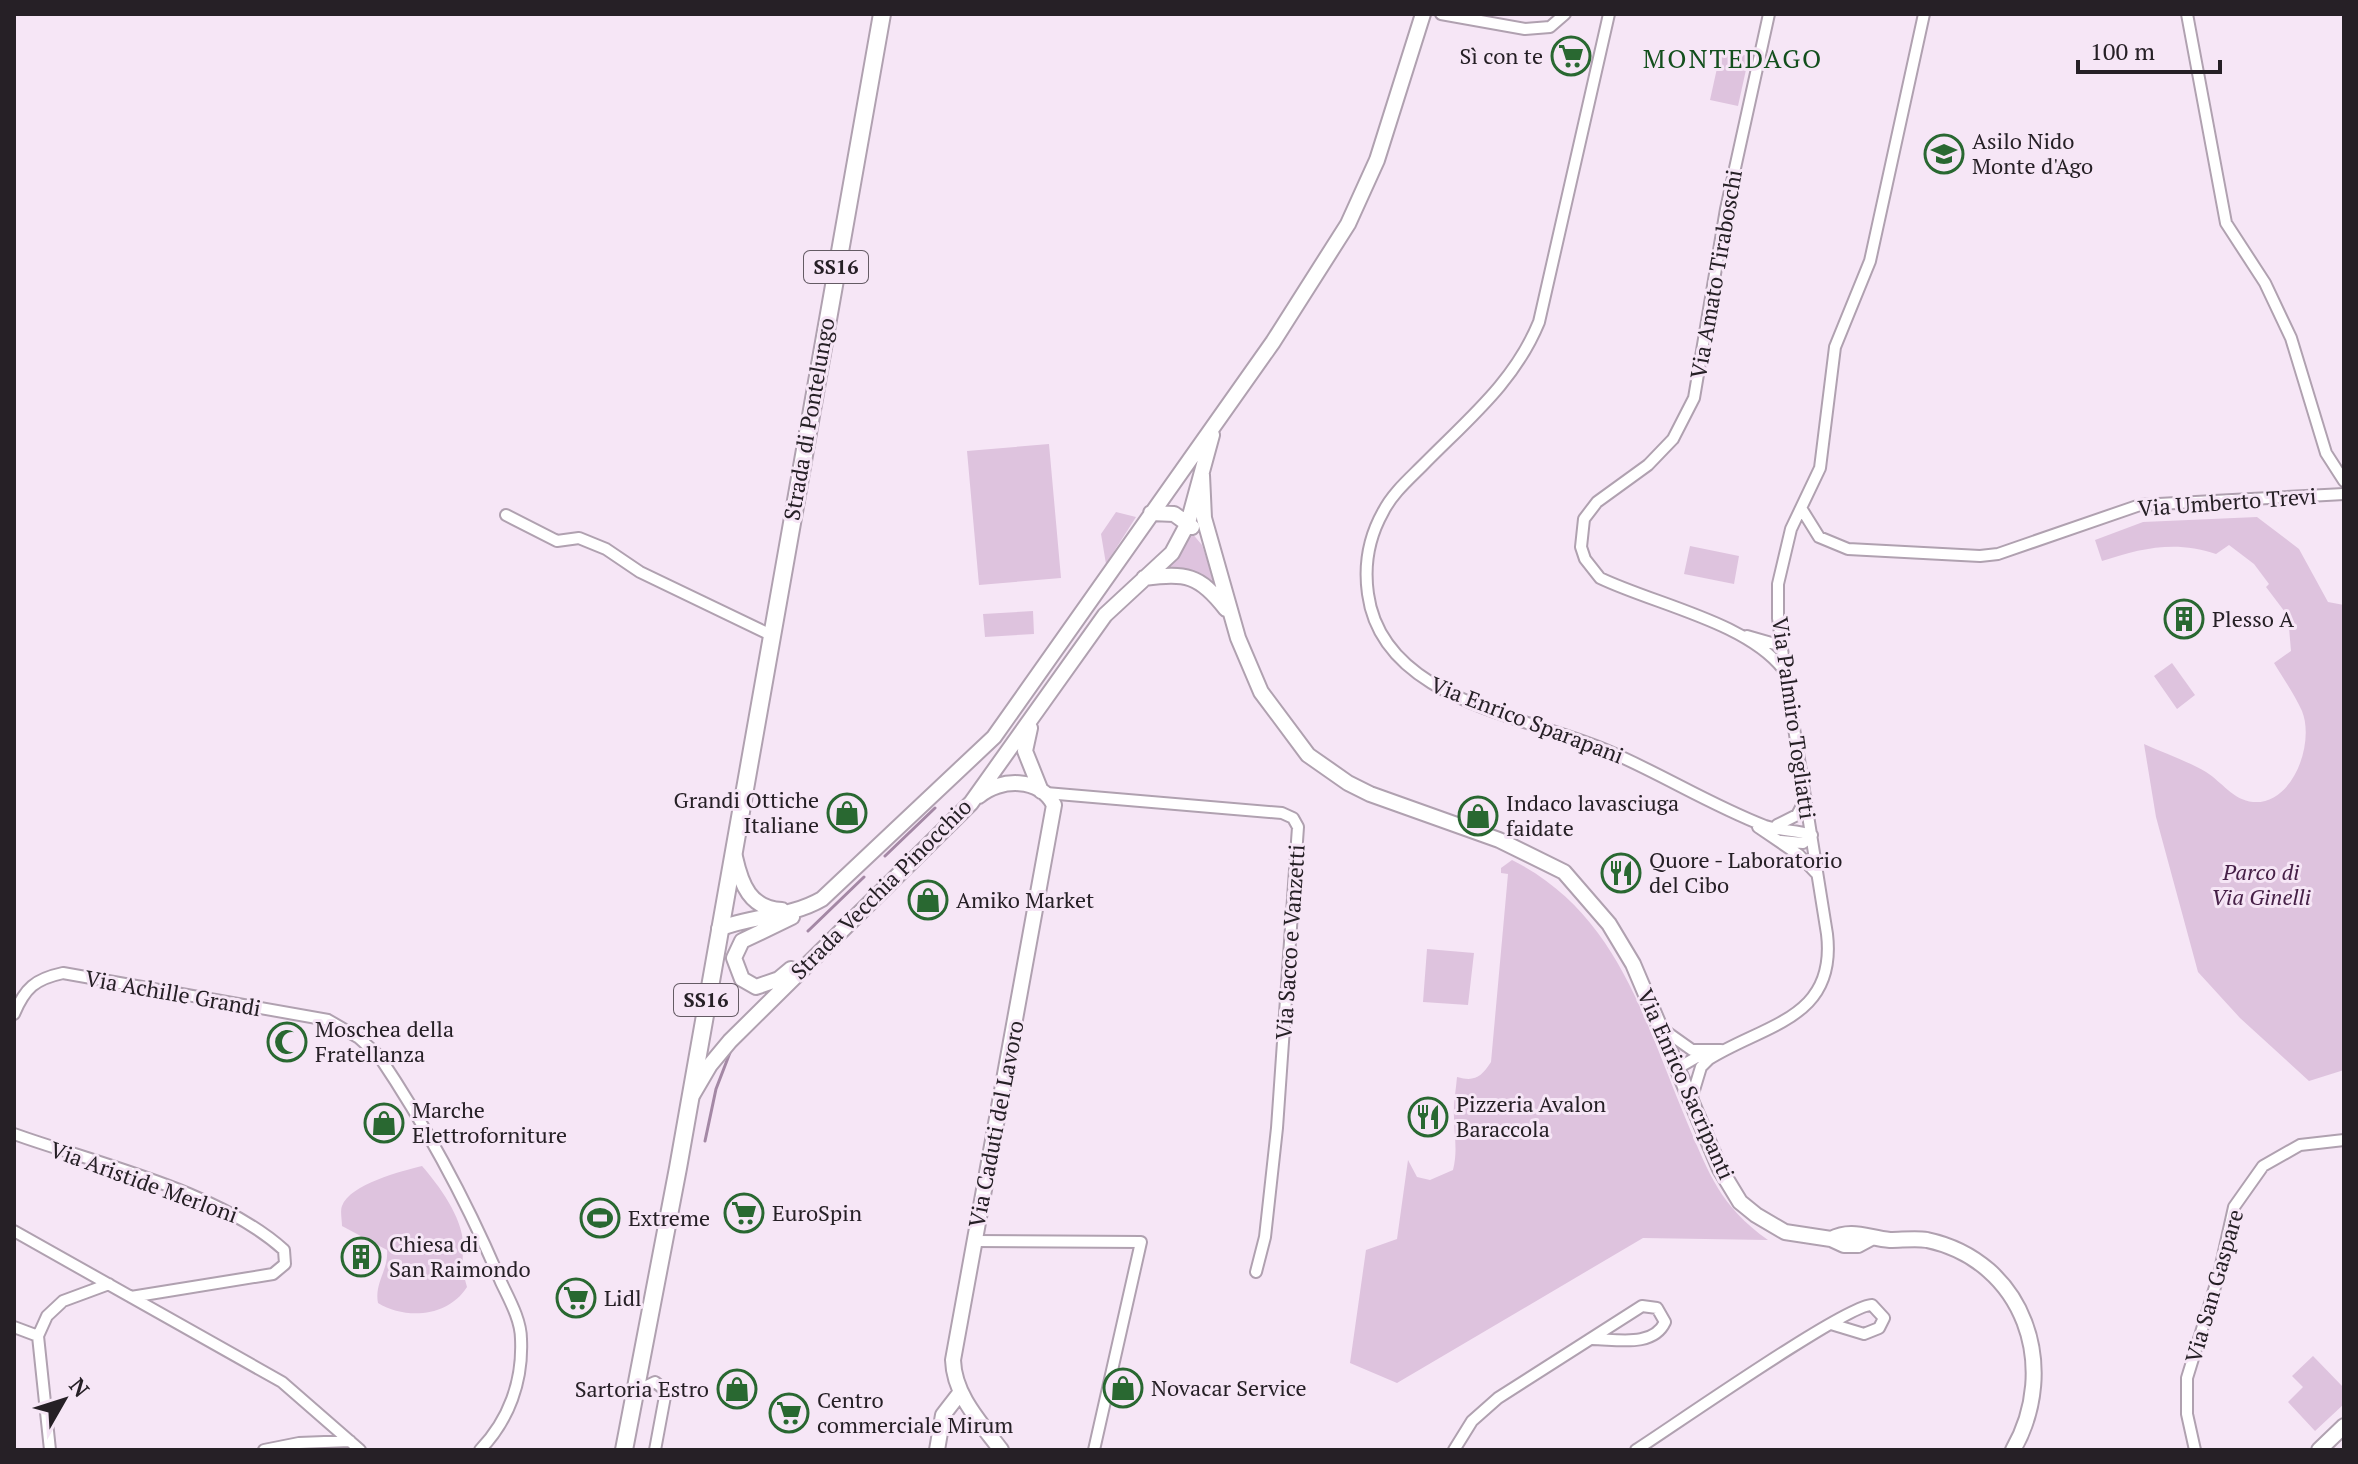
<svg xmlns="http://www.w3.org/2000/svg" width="2358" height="1464" font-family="'PT Serif',serif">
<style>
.green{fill:#dec3de}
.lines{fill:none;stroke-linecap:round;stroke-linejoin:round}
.stream{stroke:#a488a5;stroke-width:3}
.street-casing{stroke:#b0a1b0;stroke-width:14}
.secondary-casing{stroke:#b0a1b0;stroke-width:18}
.primary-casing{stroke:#b0a1b0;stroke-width:20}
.street{stroke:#fff;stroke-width:10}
.secondary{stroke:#fff;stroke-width:14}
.primary{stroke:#fff;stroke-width:16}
.labels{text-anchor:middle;stroke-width:6;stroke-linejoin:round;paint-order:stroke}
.shield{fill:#f6e6f6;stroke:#645b64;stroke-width:2}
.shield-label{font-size:20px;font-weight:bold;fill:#262026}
.poi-label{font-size:22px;fill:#262026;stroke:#f6e6f6;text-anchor:start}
.street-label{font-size:22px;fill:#262026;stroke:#f6e6f6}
.park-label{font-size:22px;font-style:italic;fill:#462047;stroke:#f6e6f6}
.quarter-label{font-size:26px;letter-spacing:2px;fill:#134f1d;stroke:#f6e6f6}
</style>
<rect width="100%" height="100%" fill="#f6e6f6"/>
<path class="green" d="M1721,50l28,6 -11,50 -28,-6z
M1049,444l12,134 -82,7 -12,-134z
M1116,512l20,5 -30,47 -5,-30z
M2257,517l42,32 29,53 16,3v465l-35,11 -69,-63 -42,-46 -42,-155 -12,-73c20,9 43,17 62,28 16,10 27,28 47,30 40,3 62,-59 49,-91 -7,-16 -19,-33 -28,-48l17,-12 -3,-35 -22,-29 3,-3 -15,-20 -25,-19 -13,9c-40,-14 -75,-6 -114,7l-7,-21 48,-18z
M1191,532l11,13 15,44 -53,-19 20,-22z
M1690,546l49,10 -5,28 -50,-10z
M1033,611l1,23 -49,3 -2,-23z
M2172,663l23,32 -18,14 -23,-33z
M1512,860c106,53 132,160 175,262 22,52 33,84 81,118l-125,-2 -246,145 -47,-20 16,-113 31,-11 11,-79 9,17 13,3 23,-10c5,-20 1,-34 1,-53 -1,-13 2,-27 3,-40 18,5 24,0 34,-15l17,-188 -7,-1v-5z
M1427,949l47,4 -6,52 -45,-3z
M422,1166c16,18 41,52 41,78 0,20 -2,22 4,43 -19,30 -61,33 -89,16 -4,-20 11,-34 9,-53l-45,-24c0,-6 -2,-15 0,-20 8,-22 60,-35 80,-40z
M2313,1356l31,32v16l-29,27 -27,-29 15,-15 -11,-11z"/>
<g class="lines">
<path class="stream" d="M885,856l50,-48
M808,931l56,-54
M705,1141l11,-52 15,-39"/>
<defs>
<path id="street" d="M1441,14l84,15 25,-2 15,-13
M1609,14l-70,308c-25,61 -72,98 -117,144 -14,14 -30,28 -39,46 -14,25 -19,54 -15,82 14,104 152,121 233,154 56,23 107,56 164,78 15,5 31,4 47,9
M1769,14l-43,195 -32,189 -21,41 -25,26 -51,37 -13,17 -3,28 4,12 15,19c54,26 146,44 183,91
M2187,14l39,209 39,60 26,55 35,115 18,28
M1801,508l18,29 29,12 132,7 18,-2 142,-49 204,-11
M506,515l51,26 22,-3 27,11 34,23 131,63
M1747,636l35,10
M1046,793l236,20 11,5 5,9 -21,301 -12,109 -9,35
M1777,825l20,-10 9,-17
M1758,827l41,28 18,19
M1781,841l22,2 9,-8
M14,1014c11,-26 21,-35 49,-41l265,47 31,18 20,18c47,70 89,148 122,226 8,17 20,38 20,57 2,42 -12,81 -41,111
M1661,1028l31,22h29
M1678,1068l26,-15
M1691,1100l10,-33 8,-8c56,-35 128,-40 118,-125l-42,-262 -7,-54v-34l13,-55 29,-61 15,-121 35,-86 54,-247
M14,1134c84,30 205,57 270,116l1,14 -12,10 -142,23
M14,1231l268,151 78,68
M974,1241l167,1 -47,208
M14,1327l24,9
M636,1391l19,-9 11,9 -11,59
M50,1450l-12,-114 9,-20 16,-15 46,-17
M264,1450l35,-7 51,-2
M1454,1450l18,-29 26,-23 144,-92 15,2 8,14c-12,26 -49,17 -73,17
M1636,1450c33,-21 213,-147 236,-145l12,13 -5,10 -15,6 -33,-10
M2195,1450l-8,-36v-36l32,-104 15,-67 29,-41 37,-21 44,-5"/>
<path id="secondary" d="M1202,475l2,43 34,120 23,54 47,63 40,28 22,11 129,46 65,32 45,52 24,40 87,205 20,33 16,13 29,17 46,7 13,6h14l13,-7
M1151,513l23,1 18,13
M1144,578c42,-5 55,-4 82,31
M1030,728l-5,23 16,40
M979,796c21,-18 61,-19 75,9l-101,555c1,35 27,62 48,90
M735,857c6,27 15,52 47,53
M719,929c34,-14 70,-11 103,-30l172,-162 279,-395 75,-118 29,-64 46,-146
M791,969l-12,10 -23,8 -14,-8 -8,-21 8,-17 50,-24
M693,1094l17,-29 20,-24 241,-238 134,-188 67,-62 16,-30 24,-88
M1831,1239c21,-11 37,-1 59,1 12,0 26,-2 37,0 98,21 133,128 86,210
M937,1450l6,-35 17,-22
M2319,1450l25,-24"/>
<path id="primary" d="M624,1450l54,-282 204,-1154"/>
</defs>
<use href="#street" class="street-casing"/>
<use href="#secondary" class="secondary-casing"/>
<use href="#primary" class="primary-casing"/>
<use href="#street" class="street"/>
<use href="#secondary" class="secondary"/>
<use href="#primary" class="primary"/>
</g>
<defs>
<symbol id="supermarket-ring" viewBox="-11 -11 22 22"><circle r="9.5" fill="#f6e6f6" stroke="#296831" stroke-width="1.5"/><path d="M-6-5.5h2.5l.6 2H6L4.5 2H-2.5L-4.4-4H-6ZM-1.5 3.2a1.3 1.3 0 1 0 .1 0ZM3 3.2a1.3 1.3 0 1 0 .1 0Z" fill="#296831"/></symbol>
<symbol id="school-ring" viewBox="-11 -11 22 22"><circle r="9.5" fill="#f6e6f6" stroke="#296831" stroke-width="1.5"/><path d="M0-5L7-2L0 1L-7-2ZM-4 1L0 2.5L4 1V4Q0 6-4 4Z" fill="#296831"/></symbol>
<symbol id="building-ring" viewBox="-11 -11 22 22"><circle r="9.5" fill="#f6e6f6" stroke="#296831" stroke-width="1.5"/><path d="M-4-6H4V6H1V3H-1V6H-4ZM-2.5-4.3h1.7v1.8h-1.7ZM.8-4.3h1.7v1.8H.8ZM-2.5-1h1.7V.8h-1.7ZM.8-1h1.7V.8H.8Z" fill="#296831"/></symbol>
<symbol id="shop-ring" viewBox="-11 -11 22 22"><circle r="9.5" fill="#f6e6f6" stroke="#296831" stroke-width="1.5"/><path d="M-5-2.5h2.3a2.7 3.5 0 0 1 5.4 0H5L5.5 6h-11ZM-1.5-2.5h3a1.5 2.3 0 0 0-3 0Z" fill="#296831"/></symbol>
<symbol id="restaurant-ring" viewBox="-11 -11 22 22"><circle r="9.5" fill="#f6e6f6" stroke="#296831" stroke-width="1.5"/><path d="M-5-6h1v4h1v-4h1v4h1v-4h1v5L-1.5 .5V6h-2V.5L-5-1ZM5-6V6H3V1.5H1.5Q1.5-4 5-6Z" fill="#296831"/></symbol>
<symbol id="mosque-ring" viewBox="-11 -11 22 22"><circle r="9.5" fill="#f6e6f6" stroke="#296831" stroke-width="1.5"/><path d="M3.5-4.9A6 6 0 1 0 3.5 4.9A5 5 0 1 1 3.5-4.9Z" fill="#296831"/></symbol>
<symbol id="stadium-ring" viewBox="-11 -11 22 22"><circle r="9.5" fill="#f6e6f6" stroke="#296831" stroke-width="1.5"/><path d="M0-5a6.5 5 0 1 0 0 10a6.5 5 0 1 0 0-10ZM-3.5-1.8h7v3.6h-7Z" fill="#296831"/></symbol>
</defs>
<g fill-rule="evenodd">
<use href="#supermarket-ring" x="1549" y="34" width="44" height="44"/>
<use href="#school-ring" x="1922" y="132" width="44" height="44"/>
<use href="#building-ring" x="2162" y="597" width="44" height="44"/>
<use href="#shop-ring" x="825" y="791" width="44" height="44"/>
<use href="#shop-ring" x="1456" y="794" width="44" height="44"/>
<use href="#restaurant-ring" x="1599" y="851" width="44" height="44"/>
<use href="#shop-ring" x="906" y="878" width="44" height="44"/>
<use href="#mosque-ring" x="265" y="1020" width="44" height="44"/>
<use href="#restaurant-ring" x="1406" y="1095" width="44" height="44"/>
<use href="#shop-ring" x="362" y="1101" width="44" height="44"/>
<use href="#supermarket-ring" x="722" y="1191" width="44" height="44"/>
<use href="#stadium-ring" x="578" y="1196" width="44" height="44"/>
<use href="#building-ring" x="339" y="1235" width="44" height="44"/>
<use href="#supermarket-ring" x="554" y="1276" width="44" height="44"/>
<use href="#shop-ring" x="1101" y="1366" width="44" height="44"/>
<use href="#shop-ring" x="715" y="1367" width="44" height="44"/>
<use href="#supermarket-ring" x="767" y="1391" width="44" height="44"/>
</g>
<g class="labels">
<g class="shield">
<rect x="804" y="251" width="64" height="32" rx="6"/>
<rect x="674" y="984" width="64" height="32" rx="6"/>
</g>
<g class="shield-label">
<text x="836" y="274">SS16</text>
<text x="706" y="1007">SS16</text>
</g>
<g class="poi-label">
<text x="1543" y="64" text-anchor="end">Sì con te</text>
<text x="1972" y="149">Asilo Nido<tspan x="1972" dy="25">Monte d'Ago</tspan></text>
<text x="2212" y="627">Plesso A</text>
<text x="819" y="808" text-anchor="end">Grandi Ottiche<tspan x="819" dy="25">Italiane</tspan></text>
<text x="1506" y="811">Indaco lavasciuga<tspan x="1506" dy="25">faidate</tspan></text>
<text x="1649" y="868">Quore - Laboratorio<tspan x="1649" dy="25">del Cibo</tspan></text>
<text x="956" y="908">Amiko Market</text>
<text x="315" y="1037">Moschea della<tspan x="315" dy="25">Fratellanza</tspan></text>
<text x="1456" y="1112">Pizzeria Avalon<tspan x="1456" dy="25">Baraccola</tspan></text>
<text x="412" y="1118">Marche<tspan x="412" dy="25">Elettroforniture</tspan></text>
<text x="772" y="1221">EuroSpin</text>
<text x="628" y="1226">Extreme</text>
<text x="389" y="1252">Chiesa di<tspan x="389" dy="25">San Raimondo</tspan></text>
<text x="604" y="1306">Lidl</text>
<text x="1151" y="1396">Novacar Service</text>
<text x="709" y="1397" text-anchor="end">Sartoria Estro</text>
<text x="817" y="1408">Centro<tspan x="817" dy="25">commerciale Mirum</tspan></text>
</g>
<g class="street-label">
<text transform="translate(1716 274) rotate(-80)" y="8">Via Amato Tiraboschi</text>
<text transform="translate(809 419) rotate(-80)" y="8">Strada di Pontelungo</text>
<text transform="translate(2227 502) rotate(-4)" y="8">Via Umberto Trevi</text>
<text transform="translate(1794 718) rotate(82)" y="8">Via Palmiro Togliatti</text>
<text transform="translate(1527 720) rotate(21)" y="8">Via Enrico Sparapani</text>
<text transform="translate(881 889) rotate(-45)" y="8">Strada Vecchia Pinocchio</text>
<text transform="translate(1290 942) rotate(-86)" y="8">Via Sacco e Vanzetti</text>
<text transform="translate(173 993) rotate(10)" y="8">Via Achille Grandi</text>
<text transform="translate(1686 1084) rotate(66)" y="8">Via Enrico Sacripanti</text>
<text transform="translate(996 1124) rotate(-79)" y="8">Via Caduti del Lavoro</text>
<text transform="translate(144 1182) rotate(20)" y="8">Via Aristide Merloni</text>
<text transform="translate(2214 1286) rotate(-74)" y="8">Via San Gaspare</text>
</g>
<g class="park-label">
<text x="2261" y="880">Parco di<tspan x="2261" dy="25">Via Ginelli</tspan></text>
</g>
<g class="quarter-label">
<text x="1733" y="68">MONTEDAGO</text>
</g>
</g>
<rect width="2358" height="1464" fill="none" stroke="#262026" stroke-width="32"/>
<g transform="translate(64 1400) rotate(51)" stroke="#f6e6f6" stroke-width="6" paint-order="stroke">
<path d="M0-6L14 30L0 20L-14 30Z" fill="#262026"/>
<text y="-12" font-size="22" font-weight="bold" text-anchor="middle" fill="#262026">N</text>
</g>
<path d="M2078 60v12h142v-12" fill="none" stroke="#262026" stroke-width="4"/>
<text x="2090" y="60" font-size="24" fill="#262026" stroke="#f6e6f6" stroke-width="6" paint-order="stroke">100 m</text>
</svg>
